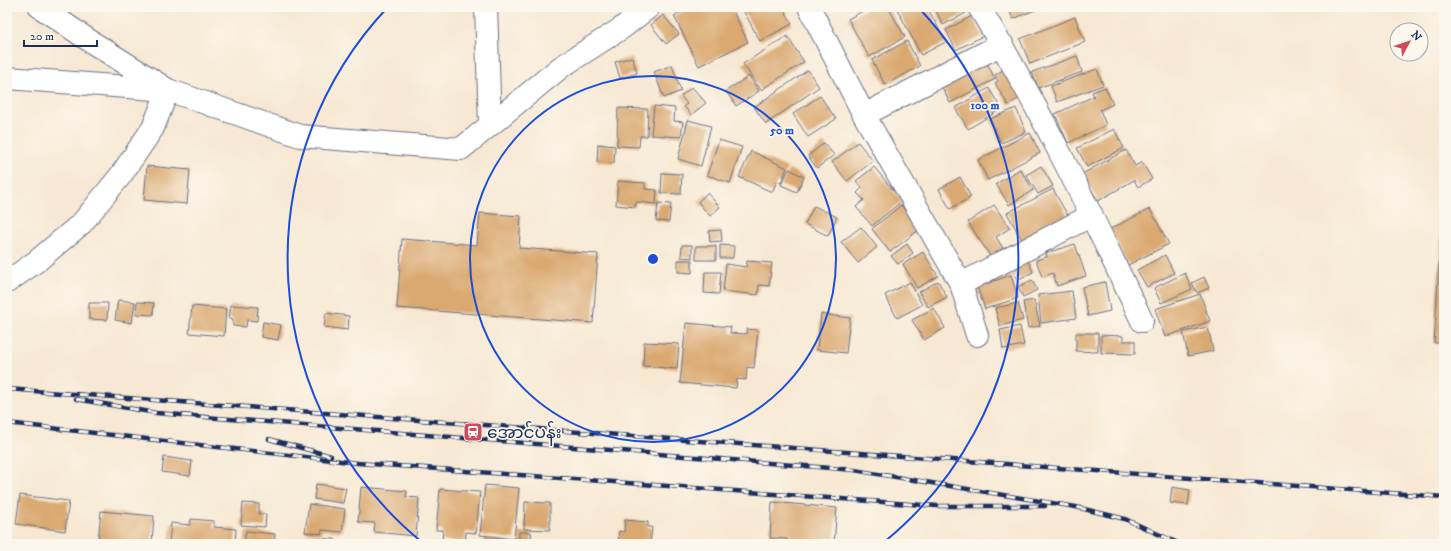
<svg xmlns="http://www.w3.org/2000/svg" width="1451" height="551" font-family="'IM FELL DW Pica','Noto Sans Myanmar',serif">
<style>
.building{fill:#daa971}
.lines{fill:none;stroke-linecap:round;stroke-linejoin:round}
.street-casing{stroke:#687087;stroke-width:24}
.street{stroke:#fff;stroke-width:22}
.rail-casing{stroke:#1b2f5e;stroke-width:4.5}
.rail{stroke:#fbf7ec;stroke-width:3;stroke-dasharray:9;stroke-linecap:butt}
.ring{fill:none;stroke:#1d4ed8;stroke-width:2}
.labels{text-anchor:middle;stroke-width:3.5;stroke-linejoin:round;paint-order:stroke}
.poi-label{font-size:17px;fill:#1b2f5e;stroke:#fbf7ec;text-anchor:start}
.centre{fill:#1d4ed8;stroke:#fbf7ec;stroke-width:2}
.ring-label{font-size:12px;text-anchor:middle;font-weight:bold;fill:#1d4ed8;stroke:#fbf7ec;stroke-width:3.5;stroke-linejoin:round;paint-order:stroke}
</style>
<rect width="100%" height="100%" fill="#fbf7ec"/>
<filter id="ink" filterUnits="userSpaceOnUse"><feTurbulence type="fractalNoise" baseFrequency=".025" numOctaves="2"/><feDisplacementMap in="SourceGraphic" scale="8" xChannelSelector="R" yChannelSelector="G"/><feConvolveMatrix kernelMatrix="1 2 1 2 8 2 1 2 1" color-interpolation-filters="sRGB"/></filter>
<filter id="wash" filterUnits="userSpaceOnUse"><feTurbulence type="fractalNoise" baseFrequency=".012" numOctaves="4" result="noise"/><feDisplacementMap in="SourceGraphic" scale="16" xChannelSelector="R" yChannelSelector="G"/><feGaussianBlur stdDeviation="0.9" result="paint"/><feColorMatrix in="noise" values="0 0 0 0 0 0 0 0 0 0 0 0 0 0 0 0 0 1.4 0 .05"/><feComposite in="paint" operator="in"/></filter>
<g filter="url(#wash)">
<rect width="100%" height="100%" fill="#f7e8d3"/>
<g id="blocks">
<path class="building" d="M690,7h41l17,35 -49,24 -25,-50z
M748,7h35l9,17 -32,17 -17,-31z
M870,7h18l17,30 -36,20 -21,-38z
M896,7h31l19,35 -25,13z
M934,7h28l4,6 -23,12z
M1008,7h34l-29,12z
M663,15l16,19 -13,10 -15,-19z
M972,16l11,20 -27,14 -10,-20z
M1075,17l10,25 -55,22 -10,-25z
M787,36l17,26 -43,28 -18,-26z
M907,41l13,25 -35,19 -13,-25z
M1077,56l5,16 -44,16 -6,-16z
M632,57l5,16 -17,5 -5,-16z
M986,61l9,18 -45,24 -9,-18z
M672,65l9,26 -17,7 -10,-26z
M1006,68l17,28 -15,9 -13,-22 3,-2 -3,-6z
M1097,69l6,16 -46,17 -6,-16z
M808,70l11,17 -53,37 -12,-17z
M749,76l10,15 -23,15 -10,-15z
M692,87l14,16 -15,12 -7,-9 3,-2 -6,-8z
M1105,87l8,17 -13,6 6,15 -38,18 -13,-29 39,-18 -2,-4z
M989,88l12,21 -33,20 -13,-21z
M820,96l16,23 -28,18 -15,-23z
M654,106l21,2 -1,13 9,1 -2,15 -30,-2z
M618,108l30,1 -1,27h-7l-1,11 -22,-1z
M1016,108l10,24 -25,11 -11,-24z
M688,120l23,6 -10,40 -23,-7z
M1114,129l10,19 -37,19 -10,-19z
M1030,133l10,20 -52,27 -10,-20z
M719,140l23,7 -12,36 -23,-8z
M858,142l15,19 -26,20 -15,-19z
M824,143l10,12 -17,13 -9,-12z
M598,144l17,2 -1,17 -17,-1z
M1126,150l9,16 7,-4 10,17 -14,8 -4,-7 -36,21 -16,-27z
M751,151l36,17 -6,15 -4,-2 -5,11 -33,-15z
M147,166l43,4 -3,34 -43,-4z
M1041,166l12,20 -15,8 -12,-19z
M874,167l28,34 -30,25 -16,-19 8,-7 -7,-7 5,-5 -6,-7z
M789,169l15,8 -7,15 -16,-7z
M1020,169l13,21 -24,15 -13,-21z
M662,173l20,1 -1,20 -20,-1z
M960,177l11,20 -21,12 -11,-20z
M618,181l27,2v6l12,1 -1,14 -20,-2 -1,5 -19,-2z
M1053,189l16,29 -46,24 -16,-29z
M707,193l13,14 -10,9 -12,-14z
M1443,200l1,1v142h-10z
M658,203l13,1 -2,18 -13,-1z
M901,205l19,24 -30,23 -18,-23z
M994,205l16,23 -14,9 7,11 -13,8 -22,-34z
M814,206l23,11 -9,19 -23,-12z
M1150,209l19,35 -41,21 -18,-36z
M480,213l41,3 -2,32 79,6 -5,69 -196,-15 5,-69 75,6z
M861,227l16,20 -19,16 -17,-21z
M721,230l1,11 -12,1 -1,-11z
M907,244l6,9 -15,11 -7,-8z
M1075,244l11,32 -29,10 -4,-13 -11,4 -6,-17 11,-3 -1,-4z
M682,245h10v13l-11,-1z
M720,245l14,1 -1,12h-13z
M696,246h20v14h-20z
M923,252l15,24 -21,12 -14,-24z
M1165,255l9,18 -27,14 -10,-17z
M1026,256l7,16 -16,8 -7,-16z
M678,260h14v13l-14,-1z
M747,261l25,2 -3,23 -10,-1 -1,10 -35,-4 3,-27 20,3z
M705,272h16l-2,22 -15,-1z
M1185,273l7,16 -31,14 -7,-15z
M1011,275l7,23 -33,11 -8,-22z
M1204,277l5,11 -12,5 -5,-10z
M1032,280l5,10 -14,7 -5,-10z
M938,281l9,16 -19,10 -9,-15z
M910,282l12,23 -25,13 -12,-23z
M1105,282l5,29 -22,5 -6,-29z
M1072,291l4,27 -35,5 -3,-28z
M1200,294l10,27 -45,16 -10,-28z
M118,300l17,2 -3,21 -17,-3z
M1034,300l6,26 -12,2 -5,-26z
M137,302l17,1 -1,12 -17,-1z
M89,303h19l-1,17 -18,-1z
M1018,303l5,17 -23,6 -5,-18z
M231,305l27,2 -1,14 -10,-1 -1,7 -13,-1v-7l-4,-1z
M192,306l34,3 -2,27 -35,-3z
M934,308l11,20 -21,12 -12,-20z
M326,313l23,3 -1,14 -24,-3z
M821,314l29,4 -4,35 -29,-3z
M263,322l18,3 -3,15 -17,-3z
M686,323l45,4 -1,6 17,1v-5l11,1 -4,38 -7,-1 -1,13 -9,-1 -1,9 -56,-5z
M1020,326l4,19 -21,4 -3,-19z
M1208,327l5,24 -25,5 -5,-24z
M1076,333h22v19l-22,-1z
M1101,335l22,1v5h12v13l-34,-1z
M644,342l35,2 -2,25 -34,-3z
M164,457l28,4 -2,15 -28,-4z
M316,484l30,4 -3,15 -29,-4z
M485,485l34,3 -5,51 -34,-4z
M361,487l46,4 -1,6 13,1 -3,38 -42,-4 1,-9 -17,-1z
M1172,487l18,3 -2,15 -18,-2z
M440,489l40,3 -4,41 -10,-1 -1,10 -23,-1 1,-11h-7z
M20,495l49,6 -4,30 -49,-7z
M525,502l25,1v27l-26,-1z
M772,502l65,6 -3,35 -34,-3v4h-14l1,-5 -17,-1z
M243,503l16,1v10h7l-1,13 -24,-2z
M309,504l36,5 -3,23 -20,-2 -1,4 -16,-2z
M101,511l53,5 -2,28 -54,-2z
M191,519l23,2v6l22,2 -1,15h-66l2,-21 19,2z
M625,520l23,2v5h4l-2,17h-32l1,-13 5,1z
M246,531l29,3 -1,10h-30z
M519,532h12l1,12h-13z
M305,538l30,1v5h-30z
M485,538l23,4v2h-24z"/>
</g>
</g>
<g filter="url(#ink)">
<use href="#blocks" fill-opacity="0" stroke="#687087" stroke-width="1"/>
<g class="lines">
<defs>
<path id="street" d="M40,7l50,34 78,49 132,46 161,13 100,-82 61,-39 27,-21
M486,7l4,117
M809,7l55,108 97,169 16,51
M979,7c61,101 113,208 163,314
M7,78l161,12 -15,38 -32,47 -39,48 -45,38 -30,21
M864,115l138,-71
M961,284l131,-69"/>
</defs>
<use href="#street" class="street-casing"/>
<use href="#street" class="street"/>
<defs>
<path id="rail" d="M7,389l1437,108
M76,399l80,14 698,57 222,37 49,12 55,25
M7,423l351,40 579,43h108
M269,439l62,17"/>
</defs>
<use href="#rail" class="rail-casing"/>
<use href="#rail" class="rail"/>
</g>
</g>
<g class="ring">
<circle cx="653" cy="259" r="183"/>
<path d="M423 543A366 366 0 0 1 388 7M918 7A366 366 0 0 1 883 543"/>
</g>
<defs>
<symbol id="station-square" viewBox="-11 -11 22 22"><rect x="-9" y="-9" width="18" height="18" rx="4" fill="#d1495b" stroke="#fbf7ec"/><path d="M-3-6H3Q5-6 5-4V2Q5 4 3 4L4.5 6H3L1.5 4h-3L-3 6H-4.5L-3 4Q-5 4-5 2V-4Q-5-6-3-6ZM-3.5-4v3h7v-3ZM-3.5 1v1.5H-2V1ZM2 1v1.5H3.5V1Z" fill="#fff"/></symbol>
</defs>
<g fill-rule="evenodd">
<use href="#station-square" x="462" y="421" width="22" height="22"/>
</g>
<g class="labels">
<g class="poi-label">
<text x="487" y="438">အောင်ပန်း</text>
</g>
</g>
<circle cx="653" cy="259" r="6" class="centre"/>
<g class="ring-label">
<text x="985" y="109">100 m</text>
<text x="782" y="134">50 m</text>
</g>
<rect width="1451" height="551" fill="none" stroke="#fbf7ec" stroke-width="24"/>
<g transform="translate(1409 42) rotate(50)"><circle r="19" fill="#fbf7ec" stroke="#a1a7b3"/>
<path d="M0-3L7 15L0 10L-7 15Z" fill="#d1495b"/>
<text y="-6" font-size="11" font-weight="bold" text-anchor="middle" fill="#1b2f5e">N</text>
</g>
<path d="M24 40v6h73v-6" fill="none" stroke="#1b2f5e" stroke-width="2"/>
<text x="30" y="40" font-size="12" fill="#1b2f5e" stroke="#fbf7ec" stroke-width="3" paint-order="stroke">20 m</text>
</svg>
